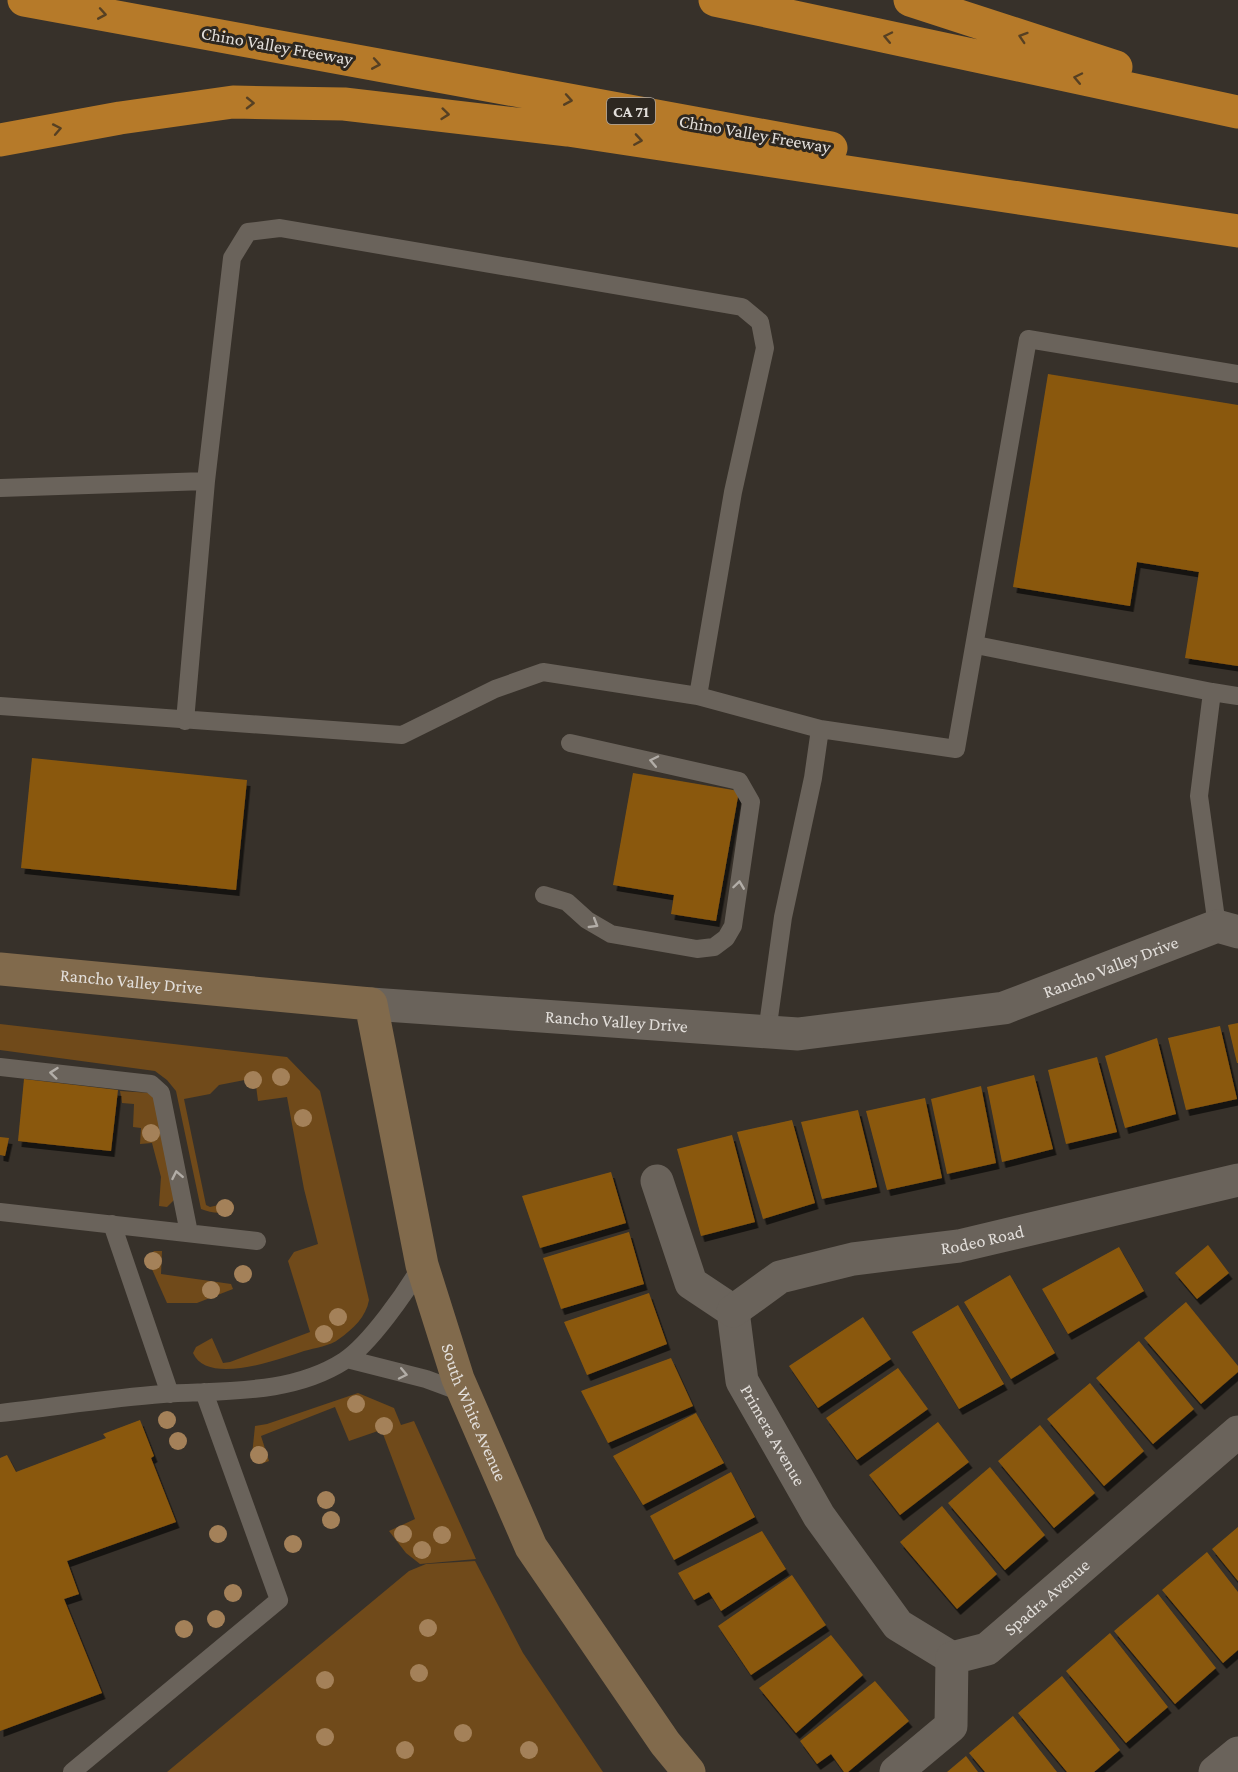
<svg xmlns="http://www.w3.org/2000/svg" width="1238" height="1772" font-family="'Crimson Pro',serif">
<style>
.green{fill:#704a1a}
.building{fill:#8a5810;filter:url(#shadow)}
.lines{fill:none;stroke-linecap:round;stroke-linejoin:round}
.lane{stroke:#6a635b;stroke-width:18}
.street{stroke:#6a635b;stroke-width:33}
.secondary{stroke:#816a4c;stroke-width:33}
.highway{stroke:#b67a29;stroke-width:33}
.tree{fill:#a48159}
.oneway{stroke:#564023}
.oneway2{stroke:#b2ada7}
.labels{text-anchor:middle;stroke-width:6;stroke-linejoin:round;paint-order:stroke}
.shield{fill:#2d2720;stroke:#aca7a2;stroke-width:1.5}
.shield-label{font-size:16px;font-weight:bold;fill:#e2deda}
.street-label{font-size:18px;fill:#e2deda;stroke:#2d2720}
</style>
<defs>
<filter id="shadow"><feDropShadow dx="3.5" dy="6" stdDeviation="0" flood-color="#0009"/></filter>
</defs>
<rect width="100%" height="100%" fill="#37312a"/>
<path class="green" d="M0,1024l287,33 33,34 49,209c-3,17 -16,29 -30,39 -9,7 -24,9 -35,12 -24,8 -97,35 -111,2l3,-6 16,-9 11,25 7,-1 80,-30 -22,-71 6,-9 24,-8 -14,-55 -17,-92 -29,4 -3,-23 -36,7 -9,9 -26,5 22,106 4,2 22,-5 2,5 -3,4c-11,3 -20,2 -30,-2l-25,-118 -9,-11 -12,-9 -155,-21z
M120,1091l31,2 6,12 18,94 -8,8 -8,-1 2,-29 -9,-34 -12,1 1,-16 -8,-1 1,-23 -12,-1z
M154,1251h8l-1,23 70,10 2,5 -36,14h-30l-20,-45z
M358,1393l36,15 7,17 13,-4 62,138 -56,5 -14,-11 -17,-22 26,-12 -32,-85 -5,-3 -29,10 -14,-34 -74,29 8,25 -8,3 -9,-9 3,-29 12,-2z
M475,1561l48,92 80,119h-436l242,-201 17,-7z"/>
<path class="building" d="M1048,374l190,31v261l-53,-8 14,-86 -62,-10 -7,44 -117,-19z
M32,758l215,22 -11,110 -215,-22z
M633,773l106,18 -23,130 -45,-7 3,-19 -61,-10z
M1238,1023v40h-1l-9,-38z
M1220,1026l17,73 -51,11 -18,-72z
M1157,1038l19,76 -51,14 -20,-72z
M1097,1057l20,75 -51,12 -18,-74z
M1034,1075l19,74 -51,13 -15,-75z
M24,1079l94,11 -7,61 -93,-10z
M981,1086l15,77 -49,11 -16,-75z
M925,1098l17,80 -55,12 -21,-79z
M858,1110l19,77 -55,12 -21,-77z
M792,1120l23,83 -52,16 -26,-87z
M732,1135l23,87 -54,14 -24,-87z
M0,1137l9,1 -4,18 -5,-1z
M611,1172l15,51 -86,25 -18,-52z
M629,1232l15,52 -83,25 -18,-51z
M1208,1245l21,28 -32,26 -22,-26z
M1119,1247l25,44 -76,43 -26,-45z
M1010,1275l45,78 -44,26 -47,-77z
M649,1293l18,51 -80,31 -23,-53z
M1186,1302l52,64v6l-37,32 -57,-66z
M958,1305l46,79 -45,25 -47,-77z
M863,1317l28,42 -73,49 -29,-42z
M1139,1341l55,68 -41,35 -57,-66z
M671,1358l22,48 -85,37 -27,-52z
M898,1368l30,41 -71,51 -31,-42z
M1090,1383l54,68 -40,35 -57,-67z
M696,1413l28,50 -81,42 -30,-49z
M140,1420l14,36 -3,2 25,64 -109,39 12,33 -15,5 38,94 -102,38v-273l7,-3 9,17 90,-34 -3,-4z
M938,1422l31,40 -69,53 -31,-40z
M1040,1425l55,68 -41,35 -56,-67z
M990,1467l55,68 -40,35 -57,-67z
M731,1472l24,45 -81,43 -24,-44z
M942,1506l55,68 -40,35 -57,-67z
M1238,1527v54l-26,-32z
M762,1531l24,38 -65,42 -12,-19 -15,8 -16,-27z
M1207,1552l31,40v58l-15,13 -61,-73z
M792,1575l34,50 -75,50 -33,-49z
M1158,1594l58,74 -41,36 -61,-73z
M1110,1633l58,74 -42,36 -60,-72z
M831,1635l32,40 -67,58 -37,-45z
M1062,1676l58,74 -26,22h-27l-49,-59z
M875,1681l34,40 -61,51h-4l-13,-18 -14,10 -17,-23z
M1013,1716l44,56h-72l-16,-19z
M966,1756l12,16h-31z"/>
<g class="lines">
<path class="lane" d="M206,481l26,-223 16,-26 32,-4 462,79 18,15 5,26 -32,144 -35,204
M0,488l206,-7 -21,240
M976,645l236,47
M0,706l402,29 93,-46 48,-17 155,24 122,33 -7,49 -30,139 -16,115
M820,729l136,20 72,-410 210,35
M544,895l23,7 20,18 24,14 86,15 17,-2 12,-9 7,-12 18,-124 -12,-21 -169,-38
M1217,926l-18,-130 13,-104 26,4
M0,1067l151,17 10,9 28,140
M0,1212l257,29
M112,1224l58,170
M347,1359l79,20 38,14
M0,1413c54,-6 109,-15 163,-19 61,-4 128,1 181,-33 26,-17 62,-69 78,-96
M72,1772l207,-172 -75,-208"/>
<g class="street">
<path id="s1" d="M371,1004l427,30 206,-26 213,-82 21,6"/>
<path id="s2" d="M657,1181l34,102 42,28 9,70 77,135 79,109 54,33"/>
<path id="s3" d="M733,1311l47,-34 73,-18 106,-13 279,-66"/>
<path id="s4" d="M896,1772l55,-46 1,-68 35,-9 251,-217"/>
<path d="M1215,1772l23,-19"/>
</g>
<path class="secondary" id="s5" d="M0,969l371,35 51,261 36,114 73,168 134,196 24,29"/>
<path class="highway" d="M24,0l807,148
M715,0l523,112
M910,0l206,67
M0,140l120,-22 113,-16 111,2 224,26 670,101"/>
</g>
<g class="tree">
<circle cx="281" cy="1077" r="9"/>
<circle cx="253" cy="1080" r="9"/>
<circle cx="303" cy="1118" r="9"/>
<circle cx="151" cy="1133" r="9"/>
<circle cx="225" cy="1208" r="9"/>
<circle cx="153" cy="1261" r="9"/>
<circle cx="243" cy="1274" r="9"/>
<circle cx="211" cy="1290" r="9"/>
<circle cx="338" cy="1317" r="9"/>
<circle cx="324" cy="1334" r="9"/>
<circle cx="356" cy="1404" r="9"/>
<circle cx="167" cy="1420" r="9"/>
<circle cx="384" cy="1426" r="9"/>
<circle cx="178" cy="1441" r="9"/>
<circle cx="259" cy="1455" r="9"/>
<circle cx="326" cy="1500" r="9"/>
<circle cx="331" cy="1520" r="9"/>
<circle cx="218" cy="1534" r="9"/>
<circle cx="403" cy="1534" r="9"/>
<circle cx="442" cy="1535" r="9"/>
<circle cx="293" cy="1544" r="9"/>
<circle cx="422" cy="1550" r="9"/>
<circle cx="233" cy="1593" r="9"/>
<circle cx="216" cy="1619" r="9"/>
<circle cx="428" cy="1628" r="9"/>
<circle cx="184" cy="1629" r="9"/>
<circle cx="419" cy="1673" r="9"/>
<circle cx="325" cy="1680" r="9"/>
<circle cx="463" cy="1733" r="9"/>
<circle cx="325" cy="1737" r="9"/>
<circle cx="405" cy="1750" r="9"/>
<circle cx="529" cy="1750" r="9"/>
</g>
<defs><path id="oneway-chevron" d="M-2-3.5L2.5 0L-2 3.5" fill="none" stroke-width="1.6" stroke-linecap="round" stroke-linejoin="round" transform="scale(1.5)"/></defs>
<g class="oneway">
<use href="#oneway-chevron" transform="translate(102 14) rotate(10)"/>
<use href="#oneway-chevron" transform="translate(888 37) rotate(-168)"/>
<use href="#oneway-chevron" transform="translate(1023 37) rotate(-162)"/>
<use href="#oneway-chevron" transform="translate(376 64) rotate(10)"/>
<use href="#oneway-chevron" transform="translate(1078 78) rotate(-168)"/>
<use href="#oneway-chevron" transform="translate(568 100) rotate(10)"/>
<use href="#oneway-chevron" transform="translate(250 103) rotate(1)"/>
<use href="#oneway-chevron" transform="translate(445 114) rotate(6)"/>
<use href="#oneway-chevron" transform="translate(57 129) rotate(-11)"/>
<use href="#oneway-chevron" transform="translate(638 140) rotate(9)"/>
</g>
<g class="oneway2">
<use href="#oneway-chevron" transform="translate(654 761) rotate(-168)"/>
<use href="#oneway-chevron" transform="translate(739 885) rotate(-82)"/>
<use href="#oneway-chevron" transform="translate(594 924) rotate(31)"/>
<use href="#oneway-chevron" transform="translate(54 1073) rotate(-174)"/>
<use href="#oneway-chevron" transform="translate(177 1175) rotate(-101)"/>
<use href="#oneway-chevron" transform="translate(403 1374) rotate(12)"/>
</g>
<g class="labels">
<rect class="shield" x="607" y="98" width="48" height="26" rx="4.5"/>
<g class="shield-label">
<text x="631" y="117">CA 71</text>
</g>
<g class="street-label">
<text transform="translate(277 46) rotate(10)" y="6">Chino Valley Freeway</text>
<text transform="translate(755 134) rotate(10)" y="6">Chino Valley Freeway</text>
<text dy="6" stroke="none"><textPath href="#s1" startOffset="750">Rancho Valley Drive</textPath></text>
<text dy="6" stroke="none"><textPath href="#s5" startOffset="132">Rancho Valley Drive</textPath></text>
<text dy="6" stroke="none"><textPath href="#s1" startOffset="246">Rancho Valley Drive</textPath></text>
<text dy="6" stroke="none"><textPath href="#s3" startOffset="264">Rodeo Road</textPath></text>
<text dy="6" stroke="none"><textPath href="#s5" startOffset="795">South White Avenue</textPath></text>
<text dy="6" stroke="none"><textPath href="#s2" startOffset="291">Primera Avenue</textPath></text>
<text dy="6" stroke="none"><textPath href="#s4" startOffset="255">Spadra Avenue</textPath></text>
</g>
</g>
</svg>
